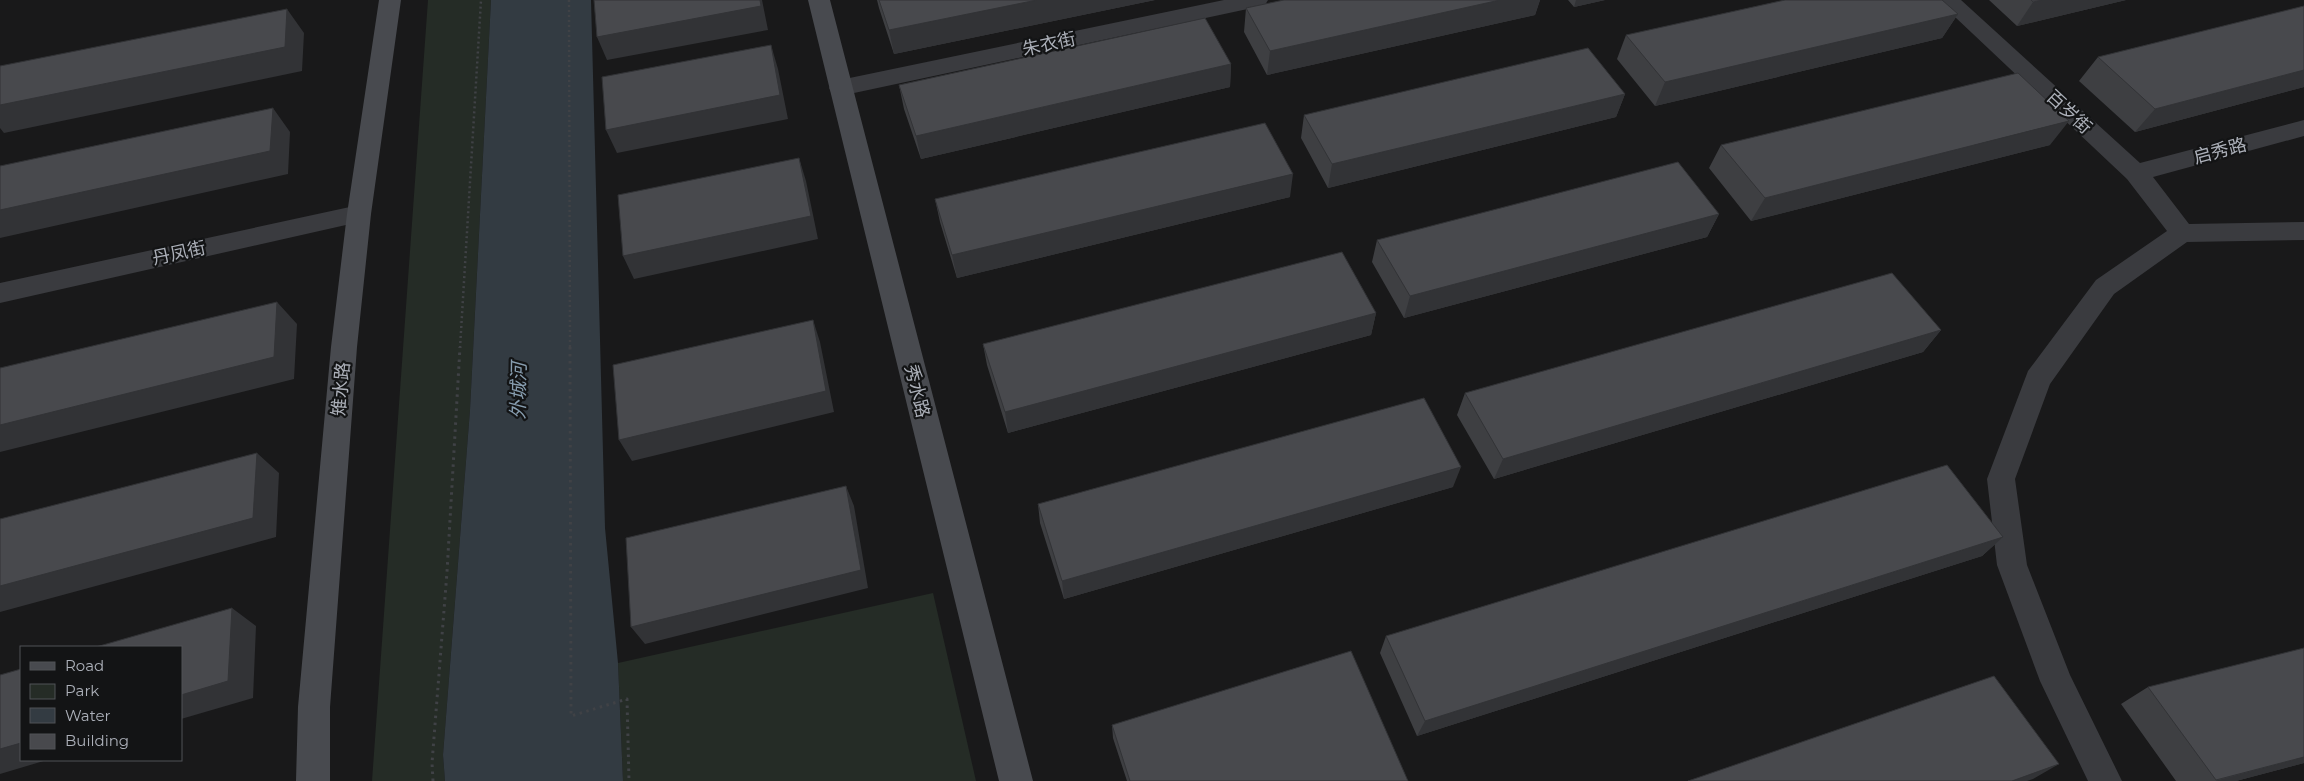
<svg xmlns="http://www.w3.org/2000/svg" width="2304" height="781" font-family="Montserrat,'Noto Sans SC',sans-serif">
<style>
.green{fill:#252c26}
.water{fill:#333b42}
.lines{fill:none;stroke-linecap:round;stroke-linejoin:round}
.path-far1{stroke:#404246;stroke-width:2.5;stroke-dasharray:2 3;stroke-linecap:butt}
.path{stroke:#404246;stroke-width:3;stroke-dasharray:2.5 4.5;stroke-linecap:butt}
.street{fill:#3a3b3f;fill-rule:evenodd}
.secondary{fill:#484a4f;fill-rule:evenodd}
.wall{fill:#3e3f42}
.shaded-wall{fill:#323336}
.building{fill:#48494d;stroke:#323336}
.labels{text-anchor:middle;stroke-width:4.5;stroke-linejoin:round;paint-order:stroke}
.street-label{font-size:18px;fill:#acb0b9;stroke:#131415}
.water-label{font-size:19px;font-style:italic;fill:#879daf;stroke:#131415}
</style>
<rect width="100%" height="100%" fill="#19191a"/>
<path class="green" d="M428,0h63l-21,410 -27,345 2,26h-73z
M933,593l43,188h-353l-5,-118z"/>
<path class="water" d="M491,0h100l14,528 13,135 5,118h-178l-2,-26 27,-345z"/>
<g class="lines">
<path class="path-far1" d="M569,0l1,348
M460,348l21,-348"/>
<path class="path" d="M570,347l1,369 56,-17 2,82
M433,781l-1,-18 15,-191 13,-225"/>
<path class="street" d="M1224,0h44l-3,5 -8,2 -417,89 -8,-2 -3,-6 3,-6 8,-2z
M1937,0h24l179,163 164,-43v16l-151,41 36,47 115,-2v18l-117,2 -73,52 -64,90 -35,95 12,86 43,110 52,106h-34l-48,-100 -43,-116 -10,-86 41,-108 68,-91 71,-49 -40,-52z
M359,205l9,3 3,6 -3,6 -368,83v-20z"/>
<path class="secondary" d="M379,0h22l-30,214 -14,133 -27,360v74h-34l2,-74 33,-360 16,-133z
M808,0h22l203,781h-34z"/>
</g>
<path class="wall" d="M877,0h278l-261,54 -15,-46z
M1284,0h256l-5,15 -268,60 -23,-43 2,-24z
M1568,0h37l-31,7z
M1989,0h137l-109,26z
M2304,6v81l-169,45 -56,-51 19,-24z
M1958,14l-16,24 -287,68 -38,-47 9,-24z
M1231,64l-1,23 -309,72 -17,-50 -5,-24z
M1625,94l-9,23 -288,71 -27,-50 3,-23z
M1721,145h329l-299,76 -42,-53z
M1290,197l-333,81 -17,-56 -5,-23z
M1719,214l-12,23 -303,81 -32,-56 5,-22z
M1376,313l-5,22 -363,98 -21,-68 -4,-21z
M1941,330l-18,22 -429,127 -37,-64 8,-22z
M1453,487l-389,112 -24,-76 -2,-19z
M2003,537l-21,19 -565,180 -37,-83 6,-17z
M2148,687l156,76 -68,18h-60l-55,-77z
M1112,725l296,56h-281l-14,-43z"/>
<path class="shaded-wall" d="M760,0h2l6,30 -161,30 -10,-23z
M1037,0h118l-261,54 -5,-24z
M1500,0h40l-5,15 -268,60 3,-24z
M1576,0h29l-31,7z
M2042,0h84l-109,26 16,-24z
M287,9l17,24 -2,38 -298,62 -4,-5v-23z
M1958,14l-16,24 -287,68 10,-24z
M771,45l7,24 10,50 -171,34 -11,-23z
M1231,64l-1,23 -309,72 -5,-23z
M2304,70v17l-169,45 20,-23z
M1625,94l-9,23 -288,71 4,-24z
M273,108l17,24 -2,42 -288,64v-28z
M2069,121l-19,24 -299,76 14,-23z
M799,158l7,23 12,58 -184,40 -11,-23z
M1293,174l-3,23 -333,81 -5,-23z
M1719,214l-12,23 -303,81 6,-22z
M277,302l20,22 -3,55 -294,73v-27z
M1376,313l-5,22 -363,98 -3,-21z
M813,320l7,22 14,70 -202,49 -13,-21z
M1941,330l-18,22 -429,127 9,-20z
M257,453l22,20 -3,64 -276,75v-26z
M1461,467l-8,20 -389,112 -2,-18z
M846,486l8,20 14,82 -223,56 -14,-17z
M2003,537l-21,19 -565,180 8,-15z
M232,608l24,18 -3,72 -72,21v-24z
M21,743v17h26l-47,14v-25z
M2304,757v6l-68,18h-21z
M2059,764l-26,15 -6,2h-15z"/>
<path class="building" d="M594,0h166l1,6 -164,31z
M879,0h158l-148,30z
M1284,0h216l-230,51 -24,-43z
M1785,0h157l16,14 -293,68 -39,-47z
M2031,0h11l-9,2z
M2304,6v64l-149,39 -57,-52z
M287,9l-2,38 -285,58v-39z
M1205,18l26,46 -315,72 -17,-51z
M771,45l9,50 -174,35 -4,-53z
M1588,48l37,46 -293,70 -28,-49z
M2018,73l51,48 -304,77 -44,-53z
M273,108l-3,43 -270,59v-44z
M1265,123l28,51 -341,81 -17,-56z
M799,158l12,58 -188,40 -5,-61z
M1678,162l41,52 -309,82 -33,-56z
M1342,252l34,61 -371,99 -22,-68z
M1892,273l49,57 -438,129 -38,-66z
M277,302l-3,55 -274,68v-57z
M813,320l13,71 -207,49 -6,-75z
M1424,398l37,69 -399,114 -24,-77z
M257,453l-4,65 -253,68v-67z
M1947,465l56,72 -578,184 -39,-85z
M846,486l15,84 -230,57 -5,-89z
M232,608l-4,73 -47,14v-48h-85z
M2304,648v109l-88,23 -68,-93z
M1351,651l57,130h-278l-18,-56z
M21,669v74l-21,6v-74z
M1994,676l65,88 -47,17h-324z"/>
<g class="labels">
<g class="street-label">
<text transform="translate(1049 44) rotate(-12)" y="6">朱衣街</text>
<text transform="translate(2069 112) rotate(43)" y="6">百岁街</text>
<text transform="translate(2220 151) rotate(-15)" y="6">启秀路</text>
<text transform="translate(179 253) rotate(-12)" y="6">丹凤街</text>
<text transform="translate(341 389) rotate(-85)" y="6">雉水路</text>
<text transform="translate(917 391) rotate(76)" y="6">秀水路</text>
</g>
<g class="water-label">
<text transform="translate(518 391) rotate(-89)" y="7">外城河</text>
</g>
</g>
<rect x="20" y="646" width="162" height="115" fill="#131415" stroke="#505257"/>
<rect x="30" y="662" width="25" height="8" fill="#484a4f" stroke="#505257"/>
<text x="65" y="671" font-size="15" fill="#acb0b9">Road</text>
<rect x="30" y="684" width="25" height="15" fill="#252c26" stroke="#505257"/>
<text x="65" y="696" font-size="15" fill="#acb0b9">Park</text>
<rect x="30" y="708" width="25" height="15" fill="#333b42" stroke="#505257"/>
<text x="65" y="721" font-size="15" fill="#acb0b9">Water</text>
<rect x="30" y="734" width="25" height="15" fill="#48494d" stroke="#505257"/>
<text x="65" y="746" font-size="15" fill="#acb0b9">Building</text>
</svg>
